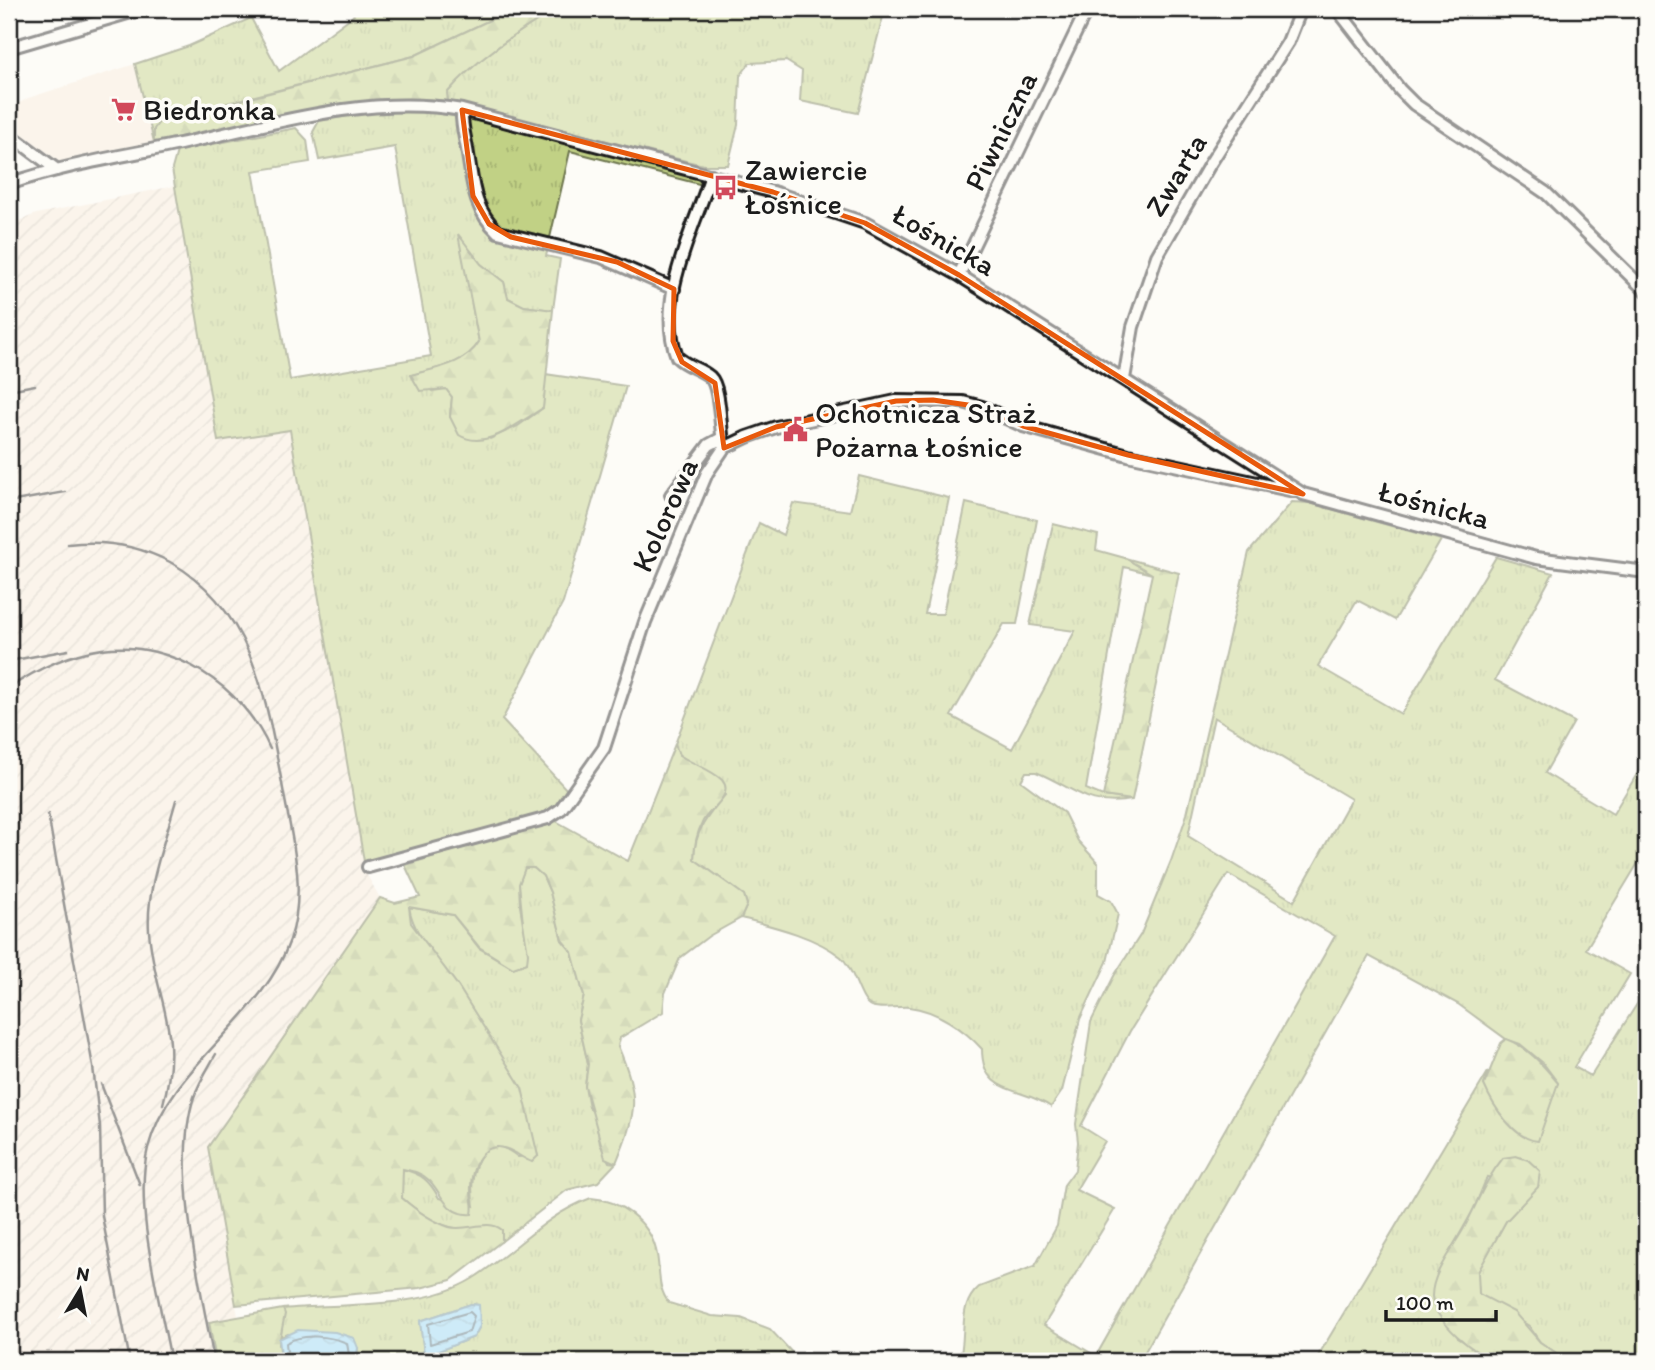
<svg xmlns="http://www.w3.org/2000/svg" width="1655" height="1370" font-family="Itim,sans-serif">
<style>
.built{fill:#f8ecdc}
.industrial{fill:url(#industrial-furrows)}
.grass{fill:url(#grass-tufts);stroke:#6e7650;stroke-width:2;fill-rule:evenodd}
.forest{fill:url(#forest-firs);stroke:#6e7650;stroke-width:2}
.water{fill:url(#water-waves);stroke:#658da0;stroke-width:2}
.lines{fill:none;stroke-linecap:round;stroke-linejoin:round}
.shore{stroke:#4d6774;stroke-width:2}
.minor-casing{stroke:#1c1c1c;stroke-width:16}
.minor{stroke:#fdfcf7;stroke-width:10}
.rail{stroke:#1c1c1c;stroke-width:2.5}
.marked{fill:none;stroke:#e8590c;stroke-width:5;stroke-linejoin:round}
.labels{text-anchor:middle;stroke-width:7;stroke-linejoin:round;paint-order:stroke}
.poi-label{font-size:30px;fill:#1c1c1c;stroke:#fdfcf7;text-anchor:start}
.street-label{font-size:30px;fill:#1c1c1c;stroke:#fdfcf7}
</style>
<defs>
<pattern id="industrial-furrows" width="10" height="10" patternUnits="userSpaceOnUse" patternTransform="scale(1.75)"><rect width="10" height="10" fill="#f8ecdc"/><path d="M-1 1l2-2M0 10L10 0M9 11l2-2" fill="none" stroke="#d4cabc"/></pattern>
<pattern id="grass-tufts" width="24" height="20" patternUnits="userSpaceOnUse" patternTransform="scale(1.75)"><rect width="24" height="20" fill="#c1d185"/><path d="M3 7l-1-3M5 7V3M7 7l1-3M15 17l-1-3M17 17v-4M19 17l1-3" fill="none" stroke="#a5b372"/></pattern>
<pattern id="forest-firs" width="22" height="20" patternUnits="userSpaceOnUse" patternTransform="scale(1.75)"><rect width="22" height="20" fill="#c1d185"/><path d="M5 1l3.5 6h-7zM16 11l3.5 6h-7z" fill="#a5b372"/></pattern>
<pattern id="water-waves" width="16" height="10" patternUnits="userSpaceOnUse" patternTransform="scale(1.75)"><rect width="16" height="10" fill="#96d8f8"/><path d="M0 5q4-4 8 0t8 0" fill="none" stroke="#81b9d4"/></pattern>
</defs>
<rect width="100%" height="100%" fill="#fdfcf7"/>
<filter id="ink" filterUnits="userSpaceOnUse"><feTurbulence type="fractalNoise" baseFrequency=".0143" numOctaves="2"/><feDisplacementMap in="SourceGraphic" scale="14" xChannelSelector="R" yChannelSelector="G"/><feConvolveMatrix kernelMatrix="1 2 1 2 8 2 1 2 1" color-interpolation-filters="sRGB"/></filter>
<g filter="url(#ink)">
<path class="built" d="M135,64l19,78 -97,20 -48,-32v-21l19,-11z"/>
<path class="industrial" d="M174,186l44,254 72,-11 76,444 14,25 -172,249 38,214h-237v-1136l27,-11z"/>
<path class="grass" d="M350,9h163l-99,47 -254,64 -6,22 -19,-78 54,-18 62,-28 28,53 75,-56z
M555,9h330l-27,104 -58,-12 2,-30 -16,-10 -36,2 -10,13 -2,49 -10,40h-24l-18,-4 -238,-60 -1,-8c31,-36 69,-59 108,-84z
M391,109h22l45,8 30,109 60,22 -2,8 14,3 -7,51 -30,-4 -15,-8 -4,-16 -23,-18 -22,-28 20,106c-14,23 -43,26 -67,33l21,16 13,-2 6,8 -2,20 40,22 28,-13 25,-18 2,-34 81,12 -63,217 -61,117 67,72 -11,15 -11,6 -180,54 -1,6 -76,-443 -72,11 -46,-272 5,-18 119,-23 11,12 3,22 -57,9 37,209 141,-24 -36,-209 -76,13 -6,-28 6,-11z
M466,117l230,60 7,8 -133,-34 -21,91 -52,-15 -16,-21z
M859,476l90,22 -24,116h18l23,-111 71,17 -20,104h-13l-53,92 61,33 63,-118 -45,-6 23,-101 45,11 -2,15 29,8 27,16 -28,-7 -38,222 17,7 29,4c-45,8 -57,-12 -96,-28h-10l-5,9 43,32 14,28 20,22v31l13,7 7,13 -11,48 -27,57 -18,72 -11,16c-30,-21 -69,-11 -69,-58 -18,-20 -46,-39 -73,-42 -12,-1 -27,3 -38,-1 -12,-5 -16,-37 -30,-49 -26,-21 -69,-31 -100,-39l6,-13 -3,-10 -50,-36c0,-27 14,-44 31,-64l-28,-28 -19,-13 -3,-10 84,-221 24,12 10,-32 57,8z
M1292,502l18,1 131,37 -46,80 -38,-20 -39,66 83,48 95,-157 57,16 -58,107 79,42 -29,51 68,41 33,-55v91l-60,99 44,25 -56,93 17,9 55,-86v288l-5,10 5,23v50h-78l-28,-19 -11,-16 -50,-32 -2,-22 29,-51 32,-35 -51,-9 -13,32 -37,65 21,64 39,23h-182l173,-289 -4,13 62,33 4,-20 8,-15 -15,-20 -23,-19 -14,-5 -48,-35 -89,-48 -226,399 13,6h-197c9,-26 -3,-54 20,-74l56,-21 22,-40 7,-41 11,-15 3,-28 -2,-18 15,-102 23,-46 27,-42 30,-73 16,-47 62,-262zM1214,717l137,82 -57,102 -106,-65zM1228,874l107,62 -239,420 -52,-31 71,-116 -39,-19 29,-49 -24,-15 49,-95z
M525,867l9,1 9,8 7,16 12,48 10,11 12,45 -6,24 10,44 -3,22 4,21 6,8 5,29 9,18 7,1 -18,19 -31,8 -65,51v-11c-22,-6 -19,-1 -37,-1 -24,0 -46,-16 -63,-31v-29c20,5 27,11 37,29l35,8c-7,-30 6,-81 44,-49l20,-1c-17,-60 -46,-116 -79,-168 -17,-27 -45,-49 -50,-81l44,8 26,33 34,20 14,-5 -8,-79z
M591,1198c28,2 58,23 65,52 5,19 0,36 13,53l43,13 29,2 29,11 30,32h-444l2,-13 -70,-14 -7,3 2,-28c58,-6 139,1 189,-30 42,-26 71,-63 119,-81zM471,1304l7,1 2,21 -6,11 -43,17 -7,-1 -4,-32z"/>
<path class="forest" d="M513,9h42c-39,25 -77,48 -108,84l1,8c-93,-12 -202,24 -294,41v-13l6,-8 254,-65z
M458,234l23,30 23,18 4,16 16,8 29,4 -10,98c-23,13 -57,44 -84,27l-9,-18 2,-20 -6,-8 -26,2 -9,-16c25,-7 54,-10 68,-33z
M1125,558l54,15 -47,227 -29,-4 49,-222z
M675,744l4,11c12,8 33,15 43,25 13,15 -13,29 -19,41 -6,12 -9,25 -9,38l50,36 3,10 -6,13 -32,18 -29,22 -15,35 -2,19 -43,26 -2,8c22,52 19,65 -2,117l-11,-5 -20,-72 3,-22 -10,-44 6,-24 -12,-44 -10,-12 -12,-48 -7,-16 -9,-8h-9l-6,16 1,22 8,47 -1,10 -14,5 -34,-21 -26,-32 -44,-8 2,16 47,63 64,102 16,68 -6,6c-9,-3 -16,-10 -25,-13 -26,-10 -37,21 -36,43 0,8 3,13 1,22 -25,2 -28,-17 -42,-33 -8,-8 -17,-10 -27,-12l-1,29c14,12 29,23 47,29 18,5 39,-9 53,3v11l-51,39 -31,8 -184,17 -28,-158 172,-249 15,5 25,-6 -15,-32 149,-45 74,41z
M1506,1039c22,8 37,26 52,44l-20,58c-24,-1 -46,-37 -54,-56l17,-42z
M1516,1156l12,4 12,11 -2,16 -32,34 -28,51 1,22 35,18 26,30 28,19c-22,0 -48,5 -70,0 -22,-4 -65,-41 -66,-65 0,-23 21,-48 32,-68 13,-24 21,-48 39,-70z
M283,1309l2,5 -6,30 3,17h-66l-7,-39z"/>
<path class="water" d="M471,1304l8,1 1,21 -6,11 -43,17 -7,-1 -4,-32z
M298,1330l37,2 19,6 4,10 -2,13h-74l-3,-22z"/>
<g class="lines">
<path class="shore" d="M470,1312l4,4 -5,16 -39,12 -2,-20z
M288,1361l-2,-18c17,-10 44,-7 61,0l3,18"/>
<defs>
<path id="minor" d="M1337,9l63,81 14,14 132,89 100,98
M9,48l132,-39
M462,110c-1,14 3,26 5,39 6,32 5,59 31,83l103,25 73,32
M9,134l48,36
M711,175c-17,54 -56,124 -34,182 10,10 23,11 33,20 11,10 10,55 14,71
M9,184c55,-19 114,-28 171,-40 92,-20 187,-50 282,-34l311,82 92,31 94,52 344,219 233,64 110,14
M959,275l128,-266
M1124,379l9,-52 24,-71 53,-92 78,-122 13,-33
M671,495l38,-50 13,-7
M368,867l180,-49 13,-9 43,-61 41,-126 62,-149 17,-25 23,-11 29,-10 120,-26 67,1 19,5 41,19 105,29 166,36"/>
</defs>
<use href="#minor" class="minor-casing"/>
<use href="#minor" class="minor"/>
<path class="rail" d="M9,390l26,-5
M9,502l56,-10
M68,544c35,-4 70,1 102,18 84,46 97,142 113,227 9,50 24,101 7,151 -28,81 -120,124 -142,208 -15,59 12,152 23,213
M9,661l59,-11
M9,688c28,-19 59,-34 93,-39 71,-10 141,38 168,100
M48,814l45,253 7,59 2,90 28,145
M101,1084l39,101
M163,1104c21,-74 -9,-106 -14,-173 -3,-44 16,-89 27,-131
M214,1361c-13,-73 -43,-193 -20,-264 5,-15 14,-29 22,-43"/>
</g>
</g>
<path d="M0 0H1655V1370H0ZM462,110l311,82 92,31 94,52 344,219 -175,-39 -105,-29 -41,-19 -49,-7 -37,1 -120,26 -52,21 -9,-65 -33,-21 -9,-21 1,-52 -57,-27 -106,-25 -22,-13 -16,-28z" fill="#fdfcf7" fill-opacity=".55" fill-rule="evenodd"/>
<path class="marked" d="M462,110l311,82 92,31 94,52 344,219 -175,-39 -105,-29 -41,-19 -49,-7 -37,1 -120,26 -52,21 -9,-65 -33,-21 -9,-21 1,-52 -57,-27 -106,-25 -22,-13 -16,-28z"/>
<defs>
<symbol id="supermarket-bare" viewBox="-9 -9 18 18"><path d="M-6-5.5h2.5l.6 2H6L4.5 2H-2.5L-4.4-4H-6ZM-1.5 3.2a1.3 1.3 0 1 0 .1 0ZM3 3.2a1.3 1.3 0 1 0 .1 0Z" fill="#d1495b" stroke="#fdfcf7" stroke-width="2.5" paint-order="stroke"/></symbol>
<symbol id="bus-bare" viewBox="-9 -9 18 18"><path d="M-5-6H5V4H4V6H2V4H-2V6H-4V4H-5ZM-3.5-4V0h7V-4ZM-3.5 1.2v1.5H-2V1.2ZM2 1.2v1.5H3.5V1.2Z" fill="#d1495b" stroke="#fdfcf7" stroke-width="2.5" paint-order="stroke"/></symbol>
<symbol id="civic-bare" viewBox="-9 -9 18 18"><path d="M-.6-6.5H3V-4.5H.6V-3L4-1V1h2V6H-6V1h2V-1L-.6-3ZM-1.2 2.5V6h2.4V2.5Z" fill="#d1495b" stroke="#fdfcf7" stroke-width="2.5" paint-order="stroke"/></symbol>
</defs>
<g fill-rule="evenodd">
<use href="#supermarket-bare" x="106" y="92" width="35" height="35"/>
<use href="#bus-bare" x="708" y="170" width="35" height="35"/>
<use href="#civic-bare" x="778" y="412" width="35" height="35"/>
</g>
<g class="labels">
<g class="poi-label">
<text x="143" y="120">Biedronka</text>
<text x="745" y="180">Zawiercie<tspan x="745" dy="34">Łośnice</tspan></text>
<text x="815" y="423">Ochotnicza Straż<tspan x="815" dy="34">Pożarna Łośnice</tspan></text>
</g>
<g class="street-label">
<text transform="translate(1001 131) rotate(-64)" y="10">Piwniczna</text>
<text transform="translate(1176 175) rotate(-59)" y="10">Zwarta</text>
<text transform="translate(944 240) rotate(30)" y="10">Łośnicka</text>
<text transform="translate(1434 505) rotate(15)" y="10">Łośnicka</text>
<text transform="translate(665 515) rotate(-66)" y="10">Kolorowa</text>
</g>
</g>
<rect width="1655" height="1370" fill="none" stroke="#fdfcf7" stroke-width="35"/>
<rect x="18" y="18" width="1620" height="1335" fill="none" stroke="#1c1c1c" stroke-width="2.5" filter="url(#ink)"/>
<g transform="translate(80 1290) rotate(10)" stroke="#fdfcf7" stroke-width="5" paint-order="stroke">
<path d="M0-5L12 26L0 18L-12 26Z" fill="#1c1c1c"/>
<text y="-10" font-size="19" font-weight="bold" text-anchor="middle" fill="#1c1c1c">N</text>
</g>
<path d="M1386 1310v10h110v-10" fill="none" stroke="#1c1c1c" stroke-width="3.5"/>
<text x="1396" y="1310" font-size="21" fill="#1c1c1c" stroke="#fdfcf7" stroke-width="5" paint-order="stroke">100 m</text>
</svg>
